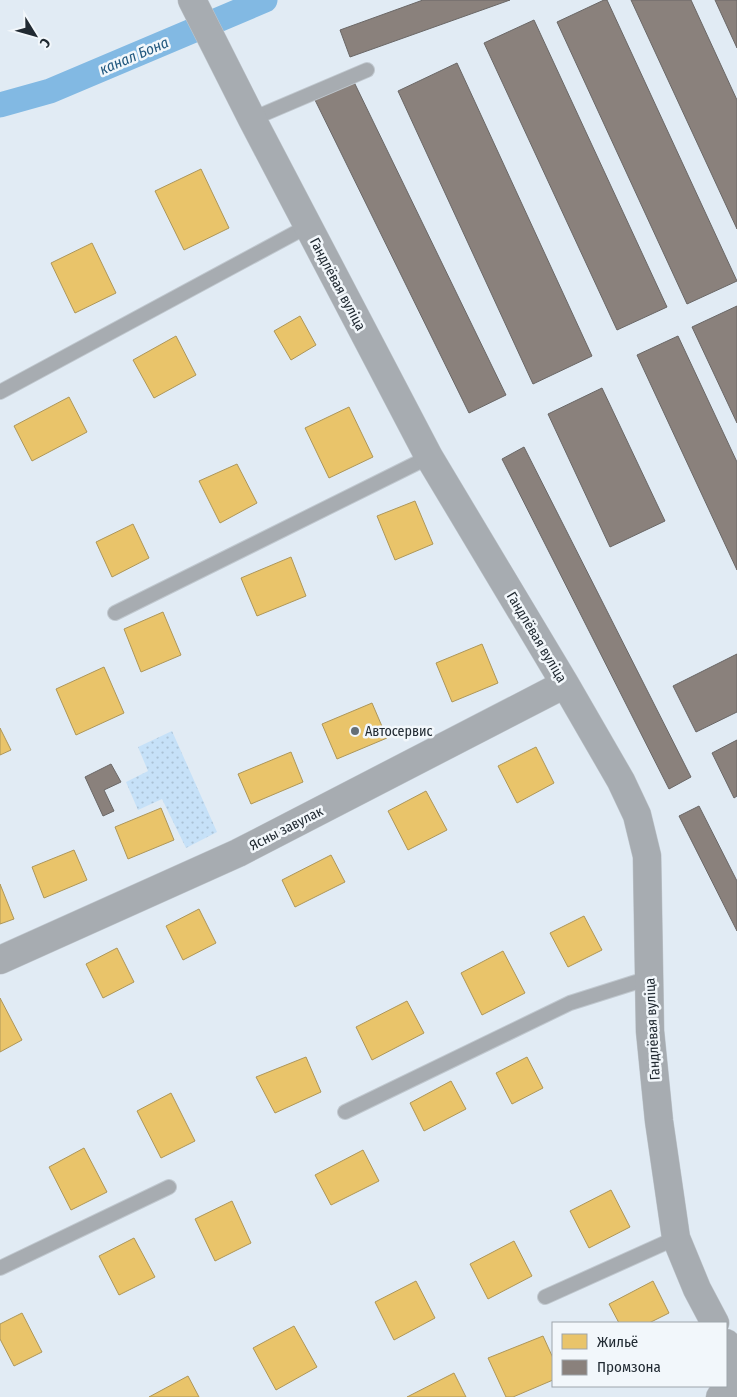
<svg xmlns="http://www.w3.org/2000/svg" width="737" height="1397" font-family="'Fira Sans Condensed',sans-serif">
<style>
.garden{fill:url(#garden-dots)}
.homes{fill:#e9c46a;stroke:#ad9659}
.industry{fill:#8a817c;stroke:#6a6766}
.lines{fill:none;stroke-linecap:round;stroke-linejoin:round}
.canal{stroke:#82b9e3;stroke-width:25}
.service-casing{stroke:#c0c8cf;stroke-width:16}
.minor-casing{stroke:#c0c8cf;stroke-width:29}
.service{stroke:#a7acb1;stroke-width:14}
.minor{stroke:#a7acb1;stroke-width:28}
.poi-dot{fill:#646e76;stroke:#f2f7fb;stroke-width:2}
.labels{text-anchor:middle;stroke-width:5;stroke-linejoin:round;paint-order:stroke}
.street-label{font-size:14px;fill:#212a32;stroke:#f2f7fb}
.poi-label{font-size:14px;fill:#212a32;stroke:#f2f7fb;text-anchor:start}
.water-label{font-size:15px;font-style:italic;fill:#23597f;stroke:#f2f7fb}
</style>
<defs>
<pattern id="garden-dots" width="8" height="8" patternUnits="userSpaceOnUse" patternTransform="scale(1.25)"><rect width="8" height="8" fill="#c6e1f8"/><path d="M2 2h.1M6 6h.1" fill="none" stroke="#aac1d5" stroke-width="1.8" stroke-linecap="round"/></pattern>
</defs>
<rect width="100%" height="100%" fill="#e1ebf4"/>
<path class="garden" d="M172,731l45,101 -31,16 -24,-49 -24,11 -12,-28 22,-11 -10,-24z"/>
<path class="homes" d="M201,169l28,59 -45,22 -29,-59z
M92,243l24,50 -41,20 -24,-50z
M300,316l16,29 -25,15 -17,-29z
M176,336l20,39 -42,23 -21,-38z
M69,397l18,35 -55,29 -18,-35z
M349,407l24,50 -44,21 -24,-50z
M237,464l20,39 -37,20 -21,-42z
M415,501l18,43 -38,16 -18,-44z
M133,524l16,34 -37,19 -16,-35z
M291,557l15,39 -49,20 -16,-38z
M163,612l18,43 -40,17 -17,-43z
M482,644l16,39 -46,19 -16,-39z
M104,667l20,46 -48,22 -20,-46z
M372,703l15,35 -50,21 -15,-35z
M0,728l11,22 -11,5z
M536,747l18,36 -37,20 -19,-37z
M291,752l12,30 -52,22 -13,-30z
M426,791l21,39 -39,20 -20,-39z
M161,808l13,32 -46,19 -13,-32z
M74,850l13,30 -43,18 -12,-31z
M331,855l14,27 -50,25 -13,-27z
M0,884l14,35 -14,5z
M199,909l17,34 -33,17 -17,-34z
M584,916l18,34 -34,17 -18,-34z
M117,948l17,34 -31,16 -17,-34z
M503,951l22,42 -43,22 -21,-42z
M0,998l22,42 -22,12z
M407,1001l17,32 -52,27 -16,-33z
M306,1057l15,35 -46,21 -19,-36z
M527,1057l16,31 -31,16 -16,-31z
M451,1081l15,28 -42,22 -14,-28z
M171,1093l24,48 -34,17 -24,-47z
M84,1148l23,44 -36,18 -22,-43z
M363,1150l16,31 -48,24 -16,-30z
M611,1190l19,37 -41,21 -19,-37z
M232,1201l19,42 -36,18 -20,-42z
M134,1238l21,39 -36,18 -20,-39z
M514,1241l18,35 -44,23 -18,-35z
M416,1281l19,37 -41,22 -19,-38z
M653,1281l16,32 -20,10h-30l-10,-19z
M22,1313l20,39 -28,14 -14,-27v-15z
M294,1326l23,41 -41,23 -23,-42z
M543,1336l10,22v22l-40,17h-7l-18,-39z
M454,1373l12,24h-59z
M188,1376l11,21h-50z"/>
<path class="industry" d="M423,0h87l-160,57 -10,-27z
M604,0h3l130,281 -50,23 -130,-282z
M631,0h60l46,100v129z
M715,0h22v48z
M534,20l133,287 -50,23 -133,-287z
M457,63l135,293 -59,28 -135,-293z
M354,82l152,313 -37,18 -154,-313z
M737,306v117l-45,-96z
M678,336l59,126v108l-100,-215z
M602,388l63,133 -55,26 -62,-133z
M524,447l167,330 -22,12 -167,-330z
M737,654v58l-41,20 -23,-46z
M737,740v56l-3,2 -22,-45z
M111,764l10,18 -17,8 10,21 -11,5 -18,-39z
M699,806l38,75v50l-58,-115z"/>
<g class="lines">
<path class="canal" d="M0,105l50,-14 215,-91"/>
<defs>
<path id="service" d="M252,119l115,-49
M0,392l308,-166
M115,613l314,-156
M345,1112l225,-109 79,-25
M0,1268l169,-81
M545,1297l131,-59"/>
<path id="minor" d="M192,0l60,119 177,338 136,227 56,97 16,34 10,41 3,175 9,90 17,117 21,51 18,34
M0,960l238,-107 327,-169
M726,1343l11,21
M720,1397l17,-21"/>
</defs>
<use href="#service" class="service-casing"/>
<use href="#minor" class="minor-casing"/>
<use href="#service" class="service"/>
<use href="#minor" class="minor"/>
</g>
<circle class="poi-dot" cx="355" cy="731" r="5"/>
<g class="labels">
<g class="street-label">
<text transform="translate(338 284) rotate(62)" y="5">Гандлёвая вуліца</text>
<text transform="translate(537 637) rotate(59)" y="5">Гандлёвая вуліца</text>
<text transform="translate(286 828) rotate(-27)" y="5">Ясны завулак</text>
<text transform="translate(652 1029) rotate(-93)" y="5">Гандлёвая вуліца</text>
</g>
<g class="poi-label">
<text x="365" y="736">Автосервис</text>
</g>
<g class="water-label">
<text transform="translate(134 56) rotate(-23)" y="5">канал Бона</text>
</g>
</g>
<rect x="552" y="1322" width="175" height="65" fill="#f2f7fb" stroke="#9ea5ab"/>
<rect x="562" y="1334" width="25" height="15" fill="#e9c46a" stroke="#9ea5ab"/>
<text x="597" y="1347" font-size="15" fill="#212a32">Жильё</text>
<rect x="562" y="1360" width="25" height="15" fill="#8a817c" stroke="#9ea5ab"/>
<text x="597" y="1372" font-size="15" fill="#212a32">Промзона</text>
<g transform="translate(35 35) rotate(127)" stroke="#f2f7fb" stroke-width="4" paint-order="stroke">
<path d="M0-4L9 19L0 12L-9 19Z" fill="#212a32"/>
<text y="-8" font-size="14" font-weight="bold" text-anchor="middle" fill="#212a32">С</text>
</g>
</svg>
